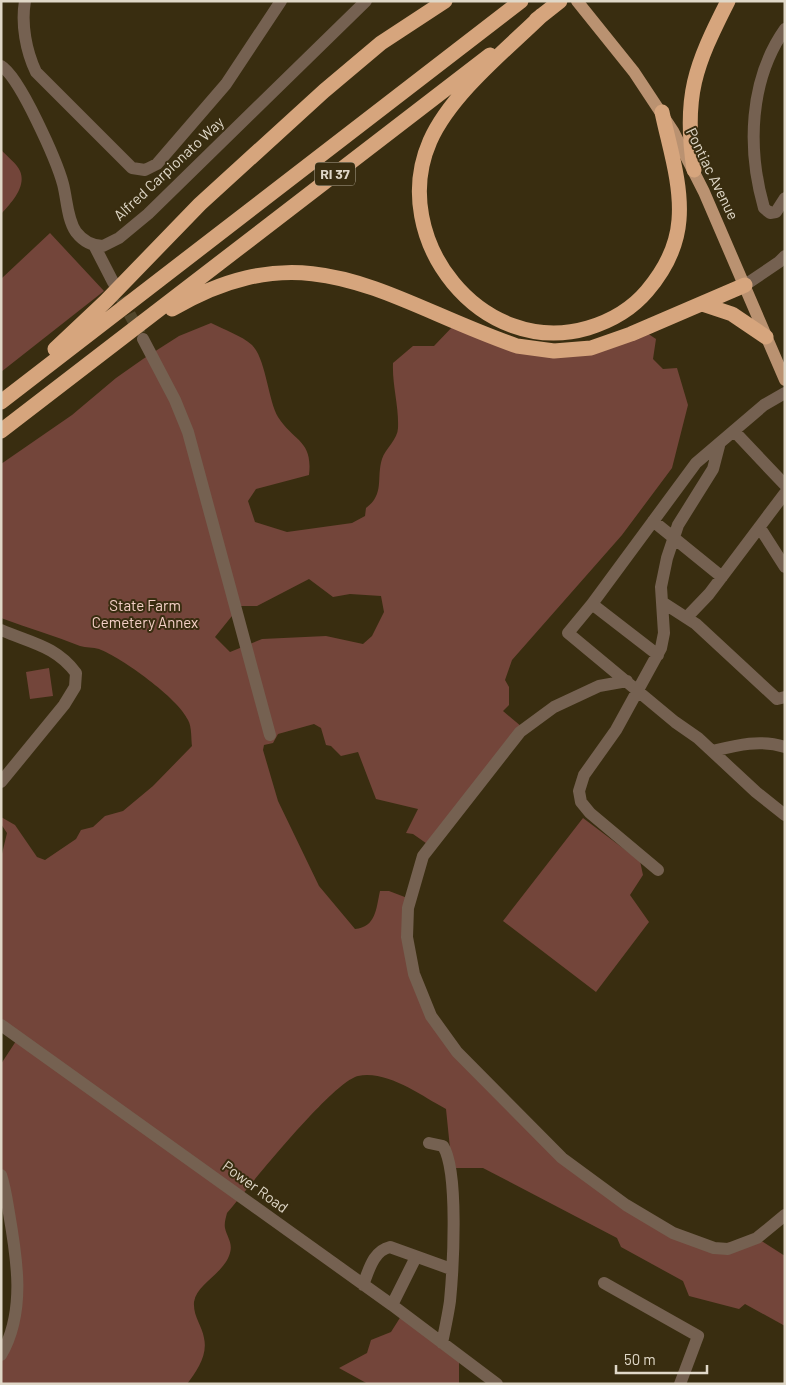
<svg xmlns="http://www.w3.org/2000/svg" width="786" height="1385" font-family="Barlow,sans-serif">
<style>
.green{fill:#73453a;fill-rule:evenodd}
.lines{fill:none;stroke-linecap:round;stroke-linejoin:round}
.minor-tunnel{stroke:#52472c;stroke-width:12;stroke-dasharray:12 6;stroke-linecap:butt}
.minor{stroke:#756151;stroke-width:12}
.major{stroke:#ba9271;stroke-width:12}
.highway{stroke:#d6a57d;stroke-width:15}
.labels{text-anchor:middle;stroke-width:4;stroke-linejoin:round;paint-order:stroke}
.shield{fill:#392d10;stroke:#aea591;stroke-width:1}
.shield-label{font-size:14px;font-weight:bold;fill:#e0d8c8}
.street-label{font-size:15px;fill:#e0d8c8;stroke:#392d10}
.park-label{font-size:15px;fill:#f5d0c7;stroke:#392d10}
</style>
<rect width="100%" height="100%" fill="#392d10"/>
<path class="green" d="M1,150c6,6 16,14 19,21 7,16 -10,33 -19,43z
M50,233l54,58 -103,81v-93z
M211,323c12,6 31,13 41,22 14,14 16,55 26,72 16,25 35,23 31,58l-53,14 -8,12 7,21 32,10 65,-9 13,-7 1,-8c19,-14 10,-30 16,-49 3,-10 16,-20 16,-31 1,-22 -6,-43 -5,-65l20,-17h21l22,-23 98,29 90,-21 12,8 -3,20 10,10 14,-1 11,37 -16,63 -50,67 -110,125 -7,20 4,7v18l-6,6 19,16 -89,121 -20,-14 -7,-1 12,-24 -42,-10 -18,-47 -17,4 -10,-10 -5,-1 -5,-17 -7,-4 -36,10 -5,9 -9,2 -1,5 15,51 41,85 36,43c21,-2 21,-20 25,-38h9l21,8 1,55 23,68 128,137 55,40 91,47 49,-8 28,18v70l-40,-22 -6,5 -50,-13 -6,-15 -62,-34 -4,-9 -134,-70h-31l-6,-59c-25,-13 -58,-39 -88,-33 -26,6 -110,112 -131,137 -1,4 -3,10 -2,15 2,9 8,15 5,25 -6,21 -33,30 -36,49 -1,15 8,23 10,36 4,17 -7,33 -17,46h-186v-32l16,-47 -16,-128v-113l17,-26 -17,-14v-166l6,-25 -6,-9v-7l14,8 22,32 8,3 31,-21 5,-9 12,-3 12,-11 18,-5 30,-25 39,-40c-1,-7 0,-19 -4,-26 -10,-22 -66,-62 -89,-71 -6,-2 -13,-1 -19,-3 -25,-10 -52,-18 -79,-28v-154l71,-49 44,-37 27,-19 36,-23zM309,579l24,18 17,-3 31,2 3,16 -12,24 -9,8 -37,-8 -64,3 -32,13 -15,-15 25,-31h17z
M49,668l4,28 -23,3 -4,-27z
M583,818l57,43 3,14 -13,20 19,27 -53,70 -93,-71z
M403,1313l56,43v28h-91l-29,-16 28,-15 4,-13 20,-8z"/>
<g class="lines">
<path class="minor-tunnel" d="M113,282l27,52"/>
<path class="minor" d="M25,1c-4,23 1,50 11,71l96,96 13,2 12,-6 69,-80 55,-83
M785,29c-36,51 -38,120 -21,179l6,5 6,-1 9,-14
M1,66c19,11 56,96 62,118 4,15 4,35 13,48 7,9 16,14 27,14l16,-8 29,-24 218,-213
M94,245l19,37
M745,285l34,-23 6,-6
M143,339l32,61 13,32 82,303
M785,393l-21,12 -68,58 -104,141 -24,29 107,89 23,16 58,54 29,23
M734,431l51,54
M653,521l69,56
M760,528l25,39
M662,602l34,22 81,75 8,-2
M592,604l66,51
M687,617l22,-23 76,-101
M1,630c30,13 55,16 75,43l-1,14 -11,18 -63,77
M627,681l-28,5 -45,21 -34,25 -97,124 -15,52 -1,29 7,37 17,42 26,36 105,106 64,47 47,28 41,15 14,1 29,-11 28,-23
M713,751c24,-6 47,-12 72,-4
M658,870l-68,-57 -9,-11 -2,-11 5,-16 32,-45 45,-82 3,-15 -3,-46 6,-29 11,-33 35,-56 6,-23
M1,1025l391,280 105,79
M429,1143l14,3c16,25 10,123 7,155 -2,14 -5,28 -8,42
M1,1175c4,12 6,26 8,38 8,46 17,99 -8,142
M604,1283l94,53 -18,48
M363,1285c6,-15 10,-34 27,-38l61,22
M392,1305l24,-48"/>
<path class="major" d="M577,1l57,71 39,59 31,61 81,188"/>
<path class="highway" d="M542,15c-37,36 -91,79 -112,126 -43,98 52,218 158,187 23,-7 43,-18 59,-37 17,-20 30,-45 32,-71 3,-36 -10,-74 -17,-108
M536,20l24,-19
M694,170c-11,-74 1,-104 34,-169
M702,304l30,10 34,23
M172,309c138,-81 215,-8 345,37l37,5 37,-3 40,-14 114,-49
M55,349l51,-48 94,-97 124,-113 57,-48 64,-42
M1,402l520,-401
M1,431l489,-376"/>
</g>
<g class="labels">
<rect class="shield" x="315" y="162.5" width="40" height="23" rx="4"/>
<g class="shield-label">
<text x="335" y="179">RI 37</text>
</g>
<g class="street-label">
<text transform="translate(169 169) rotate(-43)" y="5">Alfred Carpionato Way</text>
<text transform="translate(712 174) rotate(64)" y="5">Pontiac Avenue</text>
<text transform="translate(255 1187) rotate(36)" y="5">Power Road</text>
</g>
<g class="park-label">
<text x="145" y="611">State Farm<tspan x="145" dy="17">Cemetery Annex</tspan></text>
</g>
</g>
<rect width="786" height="1385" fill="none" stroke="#e0d8c8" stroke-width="5"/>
<path d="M616 1365v8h91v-8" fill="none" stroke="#e0d8c8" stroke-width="2.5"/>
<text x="624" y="1365" font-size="15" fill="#e0d8c8" stroke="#392d10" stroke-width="4" paint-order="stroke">50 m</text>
</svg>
